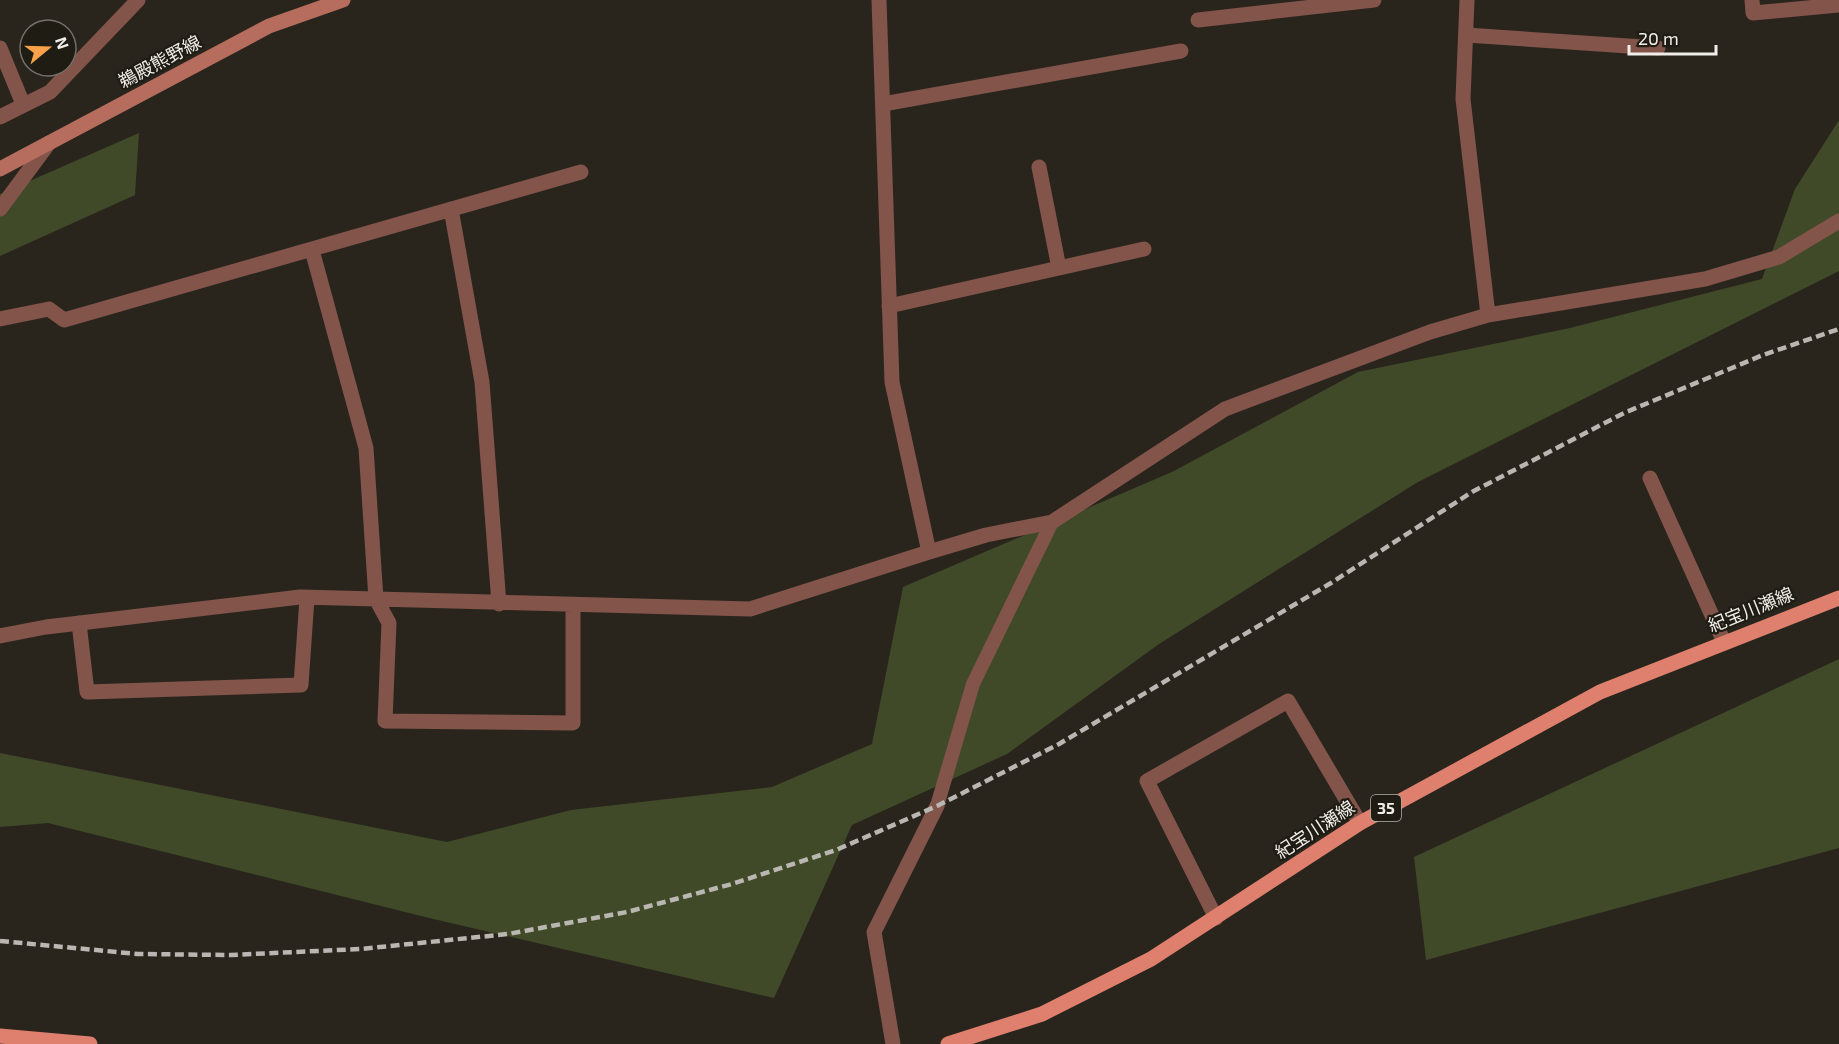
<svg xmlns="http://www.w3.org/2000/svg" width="1839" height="1044" font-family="'Exo 2','Noto Sans JP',sans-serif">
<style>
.green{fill:#404a28}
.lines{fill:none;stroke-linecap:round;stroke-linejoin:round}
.service{stroke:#82544a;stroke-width:14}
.minor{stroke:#82544a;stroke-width:15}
.secondary{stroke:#b66d5e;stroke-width:15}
.primary{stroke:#de806d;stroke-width:15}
.rail{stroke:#bab6b1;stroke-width:4.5;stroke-dasharray:9 4.5;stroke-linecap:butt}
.labels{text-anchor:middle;stroke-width:4.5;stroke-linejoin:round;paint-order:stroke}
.shield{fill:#1f1c14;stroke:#b2afa9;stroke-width:1.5}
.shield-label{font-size:16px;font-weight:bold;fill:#f1eee9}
.street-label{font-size:18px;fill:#f1eee9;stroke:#1f1c14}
</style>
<rect width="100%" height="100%" fill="#29251d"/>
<path class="green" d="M1839,120v151l-421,211 -259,162 -152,110 -155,71 -78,173 -349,-81 -377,-94 -48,4v-74l447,89 124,-32 201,-23 100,-43 31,-157 269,-115 186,-100 212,-44 192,-49 33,-90z
M139,133l-4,62 -135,61v-62z
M1839,659v189l-413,112 -12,-103z"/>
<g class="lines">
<path class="service" d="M937,806l36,-122 79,-162"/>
<path class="minor" d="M1467,0l-4,99 25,216
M1752,0l1,13 86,-8
M1198,20l176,-20
M1466,35l192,13
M0,48l23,56
M883,104l298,-53
M0,117l50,-25 88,-92
M1039,167l20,101
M0,209l49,-66
M451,209l31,173 17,222
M312,250l54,198 10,151 13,24 -4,98 188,2v-117
M889,306l255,-57
M0,319l49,-10 15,11 517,-148
M1650,478l74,164
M929,552l57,-17 66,-13 173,-113 205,-77 58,-17 217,-36 74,-22 60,-36
M79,623l8,69 214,-7 6,-87
M0,636l46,-9 254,-30 450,12 179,-57 -37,-170 -13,-382
M1216,918l-69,-137 141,-80 72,122
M893,1044l-19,-112 63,-126"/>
<path class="secondary" d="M0,169l269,-143 74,-26"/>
<path class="primary" d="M0,1036l90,8
M948,1044l94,-30 109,-55 209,-136 240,-131 239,-94"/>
<path class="rail" d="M0,941l138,13 93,1 130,-6 147,-15 119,-22 105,-28 104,-34 101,-44 122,-62 272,-161 141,-91 152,-79 139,-58 76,-26"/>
</g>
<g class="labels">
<rect class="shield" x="1371" y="795" width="30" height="26" rx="4.5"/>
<g class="shield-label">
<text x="1386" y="814">35</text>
</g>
<g class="street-label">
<text transform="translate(160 62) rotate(-28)" y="6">鵜殿熊野線</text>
<text transform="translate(1751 610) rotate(-22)" y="6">紀宝川瀬線</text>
<text transform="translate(1315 830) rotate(-33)" y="6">紀宝川瀬線</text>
</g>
</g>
<g transform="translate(48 48) rotate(71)"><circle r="28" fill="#1f1c14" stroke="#737069" stroke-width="1.5"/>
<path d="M0-4.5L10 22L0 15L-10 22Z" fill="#f8a14a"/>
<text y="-9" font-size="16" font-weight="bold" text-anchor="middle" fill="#f1eee9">N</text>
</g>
<path d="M1629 45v9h87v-9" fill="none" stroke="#f1eee9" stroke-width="3"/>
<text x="1638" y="45" font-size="18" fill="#f1eee9" stroke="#1f1c14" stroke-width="4.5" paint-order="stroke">20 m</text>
</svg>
